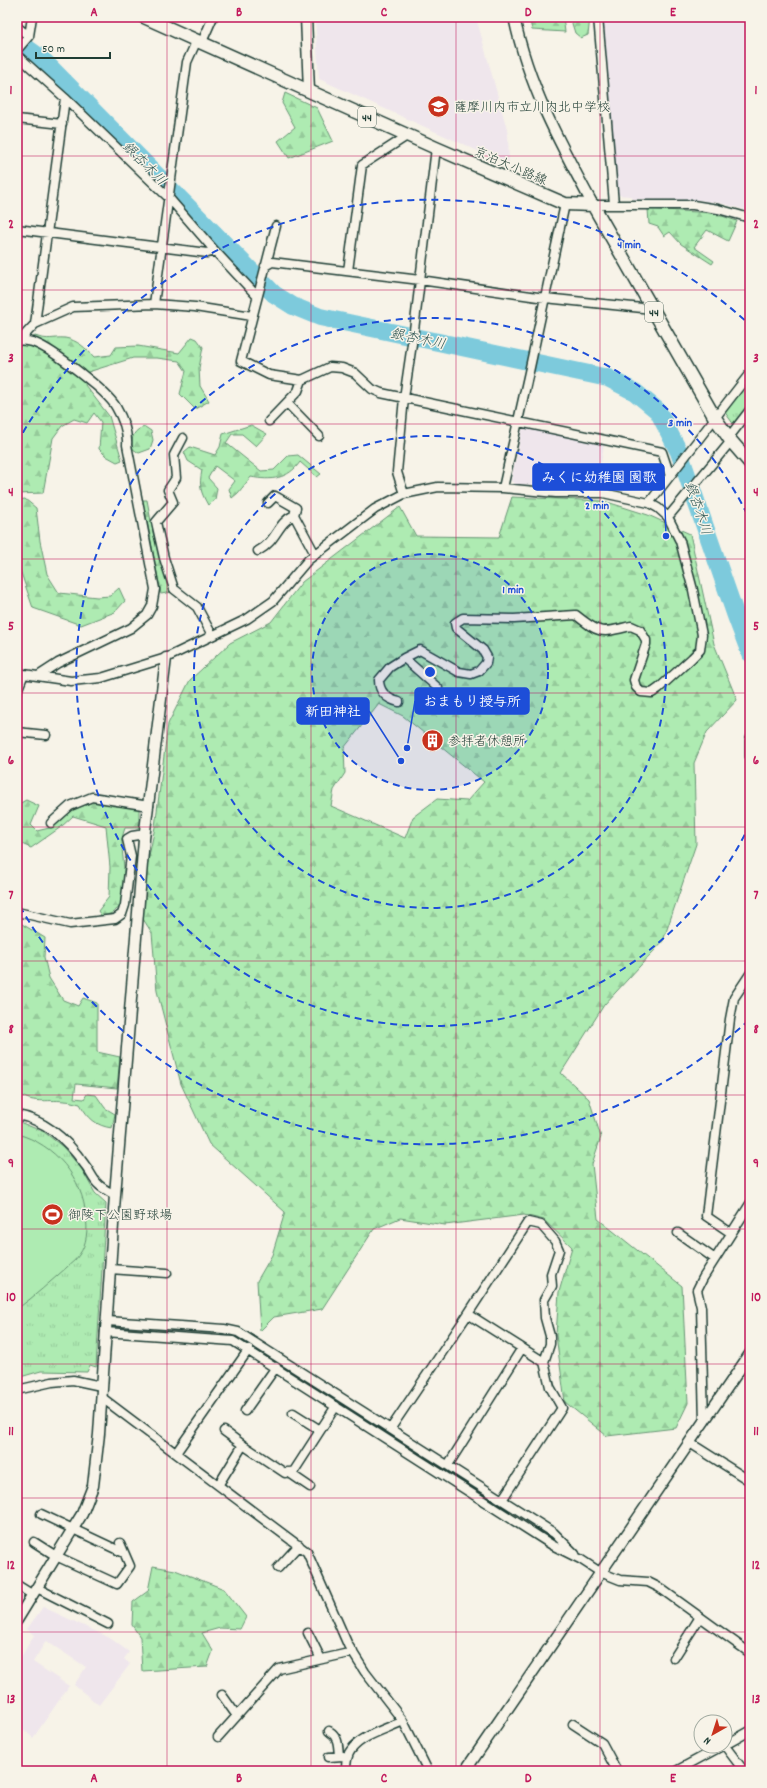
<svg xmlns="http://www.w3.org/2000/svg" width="767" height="1788" font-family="Dekko,'Klee One',sans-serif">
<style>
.built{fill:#efe6ec}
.forest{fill:url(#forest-firs);stroke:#669473;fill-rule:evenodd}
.park{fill:url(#park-tufts);stroke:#669473}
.pitch{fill:#aeebb2;stroke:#669473}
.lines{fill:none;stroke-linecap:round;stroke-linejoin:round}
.river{stroke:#7dcadc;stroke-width:18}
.minor-casing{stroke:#1f3d34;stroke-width:11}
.tertiary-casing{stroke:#1f3d34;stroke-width:13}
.primary-casing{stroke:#1f3d34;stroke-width:15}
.minor{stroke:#f7f3e8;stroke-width:8}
.tertiary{stroke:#f7f3e8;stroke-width:10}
.primary{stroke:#f7f3e8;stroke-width:12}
.grid{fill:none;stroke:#c2185b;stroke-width:1;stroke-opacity:0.55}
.ring{fill:none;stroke:#1d4ed8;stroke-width:2;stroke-dasharray:7 5}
.labels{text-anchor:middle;stroke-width:3;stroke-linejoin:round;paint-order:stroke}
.shield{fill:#f7f3e8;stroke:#60746a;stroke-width:1}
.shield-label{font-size:12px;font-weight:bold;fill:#1f3d34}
.poi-label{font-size:13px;fill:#1f3d34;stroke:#f7f3e8;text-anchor:start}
.street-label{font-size:13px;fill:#1f3d34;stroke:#f7f3e8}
.water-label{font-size:14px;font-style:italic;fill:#325956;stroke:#f7f3e8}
.centre{fill:#1d4ed8;stroke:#f7f3e8;stroke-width:2}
.ring-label{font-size:12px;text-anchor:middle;font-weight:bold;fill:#1d4ed8;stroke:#f7f3e8;stroke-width:3;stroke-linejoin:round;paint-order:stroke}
.leader{fill:none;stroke:#1d4ed8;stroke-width:1.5}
.callout-dot{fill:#1d4ed8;stroke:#f7f3e8;stroke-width:1.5}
.callout{fill:#1d4ed8;stroke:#1d4ed8;stroke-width:1.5}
.callout-label{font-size:14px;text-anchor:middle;font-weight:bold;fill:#fff}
.neatline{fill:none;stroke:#c2185b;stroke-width:1.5}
.grid-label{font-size:13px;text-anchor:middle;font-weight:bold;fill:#c2185b}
</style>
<defs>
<pattern id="forest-firs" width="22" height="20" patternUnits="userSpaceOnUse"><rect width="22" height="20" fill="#aeebb2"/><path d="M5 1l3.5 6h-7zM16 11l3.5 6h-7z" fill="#95ca9a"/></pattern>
<pattern id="park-tufts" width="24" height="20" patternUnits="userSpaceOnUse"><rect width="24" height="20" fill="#aeebb2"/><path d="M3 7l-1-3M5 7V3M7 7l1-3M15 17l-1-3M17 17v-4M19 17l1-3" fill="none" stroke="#95ca9a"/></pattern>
</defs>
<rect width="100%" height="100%" fill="#f7f3e8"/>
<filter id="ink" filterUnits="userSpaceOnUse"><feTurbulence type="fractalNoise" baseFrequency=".025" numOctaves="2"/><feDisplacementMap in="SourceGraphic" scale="8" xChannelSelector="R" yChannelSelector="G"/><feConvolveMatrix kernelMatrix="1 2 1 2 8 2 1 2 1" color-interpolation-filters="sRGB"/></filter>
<g filter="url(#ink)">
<path class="built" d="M315,17h161l32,116 1,32 -190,-86z
M603,17h147v194l-30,-8 -21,-3 -67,-1 -1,-3 -13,-1z
M525,428l79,16 -7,44 -82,-4 -4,-3 11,-51z
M43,1607l67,31 19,14 -5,7 6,5 -31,41 -25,-20 12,-18 -40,-26 -13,21 36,24 -36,52 -16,-14v-50h2l-2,-10 17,-29 -7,-6z"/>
<path class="forest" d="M529,17h34l2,15 -33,-2z
M570,17h20l-2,18 -7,3 -6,-5z
M285,93l32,15 16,33 -44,17 -11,-17 17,-14 -13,-24z
M648,209l65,4 24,8 -9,20 -21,-11 -13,17 20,14 -2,3 -31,-20 -11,-12 -6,4 -6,-9 -9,-3z
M35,336c14,5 18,1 30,2 12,2 21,10 29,19l17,-2 5,-8 22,-1 41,7 13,-16 5,2 6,8 -4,21 1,18 9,15 -14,8 -15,-15 6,-23 -7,-10 -22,-3h-24l-45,14 -3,13 24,31 13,44 -5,2 -11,-6 -7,-7 2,-27 -7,-9 -7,10 -13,-4 -12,7 -9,12 -10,55 -26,1v-147z
M251,425l16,9 -11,12 -14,-12h-10l-6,9 35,28 13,-1 14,-14 10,-1 23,19 -4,3 -17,-15c-12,17 -29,19 -49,15l-13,16 -6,5 -3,-9 6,-8 -20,-15 -7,12 9,10 -2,12 -7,5c-8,-14 -9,-19 -6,-35l-14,-9 -4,-9 6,-5 25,8 5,-8 3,-13z
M145,427l6,4 2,9 -3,9 -11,4 -6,-4c-3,-11 1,-20 12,-22z
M512,497l92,4 44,14 42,19 24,110 23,56 -30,32 -13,31 2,81 -33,97 -59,64 -43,68 28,26 12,38 -9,27 6,55 84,67 6,117 -12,25 -69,8 -42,-34 -9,-67 3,-43 13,-45 -28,-27 -20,-5 -79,10 -45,-7 -26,11 -52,80 -48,8 -14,14 -3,-50 15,-26 13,-43 -76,-68 -28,-60 -24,-93 -5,-58 -14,-22 17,-84 13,-103 22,-44 40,-37 41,-21 31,-40 98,-75 16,29 83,1zM379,704l24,12 81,66 -17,19 -30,-2 -24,18 -8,21 -74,-32 3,-16 11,-17 -1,-25z
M25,499l11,9 4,33 7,33 12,19 38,4 13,-1 9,-8 6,13 -10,11 -34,13 -48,-17 -16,-47v-61z
M143,500h4l7,37 18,55 -11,2z
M26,800l13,6 -8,19 6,6 12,-3 22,-17 22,-9 46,7v19h-14c-6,15 -1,28 -1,44 0,11 -2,23 -4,35l-8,6 -10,4 -4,-6 11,-14 1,-30 -4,-41 -33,-10 -12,11 -30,21 -14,-6v-37z
M17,921l28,17 -1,19 5,21 14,22 15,6 5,-8 14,5v49l23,5 -3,31 -41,-4 -2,14 10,1 3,-5 9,1 9,13 10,6 -3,14c-16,-2 -24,-10 -32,-24 -5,-1 -11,-3 -16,-3 -17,-2 -33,4 -47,-9z
M153,1566l22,4 49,19 22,28 -6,12 -20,-1 -18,5 11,18 -6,16 -65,4 -2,-34 -8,-12 1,-23 15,-11z"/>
<path class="park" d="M750,377v27l-16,21 -10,-14z
M17,1121l27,11 19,15 18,21 14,25 11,10 -10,164 -6,-2 -3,7 -46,-1 -24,7z"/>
<path class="pitch" d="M17,1134c38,10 66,44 69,83 2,13 1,27 -7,38 -3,5 -9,9 -13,13 -16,14 -31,28 -49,41z"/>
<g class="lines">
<path class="river" d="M17,41l24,17 233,236 19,12 27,11 288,61 27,14 23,19 21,41 57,164 14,37"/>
<defs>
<path id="minor" d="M598,17l16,187
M17,27l12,9
M202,42l11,-25
M17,50l12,-14 3,-19
M17,55l48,43 104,100 46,53 42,45
M17,119l45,5
M593,205h100l25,4 32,9
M276,226l-35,135 28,14 33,5 28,-13 12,1 13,5 17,16 9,4 281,59 8,24
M17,229l190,24 8,-2
M265,266l7,-4 148,18 125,18 107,11
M348,271l14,-106 45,-29
M154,304l33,-242 10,-22
M35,324l30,-226
M18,339l2,1 15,-16 38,-17 81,-3 41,3 57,9
M17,342l3,-2c5,1 11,1 15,3 18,7 72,48 81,64 7,12 12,25 11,38l28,144 -3,17 -5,9 -16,13 -73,35 -20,13
M287,403l32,33
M269,421l29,-30 4,-11
M729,437l21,-27
M183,438l-9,17 2,23 -8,12 5,12 -17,20 8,36 10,31 23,18 15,28
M503,488l26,-116 36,-168
M404,494l-7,-22 7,-74 10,-68 22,-182
M268,503l7,-7 21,12 -2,7 21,39
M649,503l101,-130
M668,517l63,-76
M258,551c19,-10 19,-28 36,-36
M17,673l54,8 30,-3 65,-20 81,-39 26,-18 35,-41 67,-51 29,-15 34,-7 65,1 53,5h47l46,10 9,5 10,9 12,24 13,49 9,45 -2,15 -8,8 -33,30 -7,5 -11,-1 -5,-5 -2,-7 12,-36v-4l-6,-10 -9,-4c-30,7 -30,9 -55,-11l-62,4 -51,-1 -8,5 1,5 27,22 4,7 -1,6 -7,8 -8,3 -12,-2 -39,-22 -16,8 34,30
M17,691l7,-17
M399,702c-12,-3 -20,-10 -20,-22l11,-13 14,-9
M17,732l29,3
M750,739v18
M51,823l19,-17 22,-9 57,9
M17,912l53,12 45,-5 7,-5 3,-9 6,-49 -4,-17 5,-3 13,-2
M17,1115c29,5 52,27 68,50 5,6 8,15 14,20 4,4 11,7 16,10
M678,1233l37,26
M731,1233l-25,-17 24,-197 4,-21 16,-24
M110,1269l57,4
M468,1314l60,-92 13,3 14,16 4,9 -8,24 1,12 -8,14 1,18 5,18v8l-6,18
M107,1321l117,8 14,3 316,201 21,21
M105,1332l128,9 319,204 28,14 20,13 20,8 28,2 12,6 90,65
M17,1390l35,-8 21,-2 28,6
M101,1397l206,155 41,93 17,27 38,49 25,50
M245,1411l31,-44
M293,1413l27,17
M704,1422l-3,-115 -4,-17 6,-12 47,-74
M391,1428l77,-114 76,48 6,25 12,21 -60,92
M224,1431l19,14
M690,1443l60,38
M176,1453l73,-104
M448,1465l74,-117
M288,1472l22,15
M219,1484l24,-39 42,28 9,-2 42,-65
M41,1514l83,39
M34,1542l22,14 61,28 13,-18 -10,-23
M278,1568l21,-23
M17,1585l16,10
M37,1588l71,36
M308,1633l13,26
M674,1658l26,-41
M222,1695l15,21
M573,1724l29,19 15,28
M329,1731c10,6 9,15 10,25
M218,1737l61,-68 74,-17
M725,1745l25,-14
M725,1746l19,25
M329,1757l14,-1
M346,1771c0,-7 0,-15 5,-21 11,-15 36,-21 52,-29
M676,1771l46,-25"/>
<path id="tertiary" d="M306,17l3,74
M514,17c14,68 46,127 79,188
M17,1620l65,-106 11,-28 6,-52 16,-239 29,-356 22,-181
M465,1771l285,-417"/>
<path id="primary" d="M144,17l292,131 129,56 28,1 122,213 16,23 19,22"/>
</defs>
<use href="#minor" class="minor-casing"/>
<use href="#tertiary" class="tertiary-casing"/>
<use href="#primary" class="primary-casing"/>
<use href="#minor" class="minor"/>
<use href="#tertiary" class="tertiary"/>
<use href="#primary" class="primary"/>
</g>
</g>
<path class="grid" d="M167,17v1754M311,17v1754M456,17v1754M600,17v1754M17,156h733M17,290h733M17,424h733M17,559h733M17,693h733M17,827h733M17,961h733M17,1095h733M17,1229h733M17,1364h733M17,1498h733M17,1632h733"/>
<circle cx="430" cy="672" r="118" fill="#1d4ed8" fill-opacity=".12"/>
<g class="ring">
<circle cx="430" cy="672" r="118"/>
<circle cx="430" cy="672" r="236"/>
<path d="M750 824A354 354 0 1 1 750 520"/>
<path d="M749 1020A472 472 0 0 1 17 901M17 443A472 472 0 0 1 749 324"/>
</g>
<defs>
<symbol id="school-disc" viewBox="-11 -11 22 22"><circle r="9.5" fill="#c8321e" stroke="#f7f3e8"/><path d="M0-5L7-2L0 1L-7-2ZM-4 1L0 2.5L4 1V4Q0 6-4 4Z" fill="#fff"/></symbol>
<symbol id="building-disc" viewBox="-11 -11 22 22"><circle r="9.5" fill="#c8321e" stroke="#f7f3e8"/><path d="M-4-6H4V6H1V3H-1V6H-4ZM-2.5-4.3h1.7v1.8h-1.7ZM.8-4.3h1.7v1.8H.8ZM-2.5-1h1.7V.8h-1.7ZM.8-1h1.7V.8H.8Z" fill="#fff"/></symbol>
<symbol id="stadium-disc" viewBox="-11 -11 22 22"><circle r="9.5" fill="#c8321e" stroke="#f7f3e8"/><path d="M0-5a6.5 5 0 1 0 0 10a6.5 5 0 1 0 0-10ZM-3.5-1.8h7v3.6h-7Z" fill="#fff"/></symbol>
</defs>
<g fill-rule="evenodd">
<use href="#school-disc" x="426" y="94" width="25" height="25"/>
<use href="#building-disc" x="420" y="728" width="25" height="25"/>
<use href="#stadium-disc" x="40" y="1202" width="25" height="25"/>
</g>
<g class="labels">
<g class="shield">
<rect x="358" y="107" width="18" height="20" rx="3"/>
<rect x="645" y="302" width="18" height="20" rx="3"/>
</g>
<g class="shield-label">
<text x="367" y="121">44</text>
<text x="654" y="316">44</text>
</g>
<g class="poi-label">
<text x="454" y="111">薩摩川内市立川内北中学校</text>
<text x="448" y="745">参拝者休憩所</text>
<text x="68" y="1219">御陵下公園野球場</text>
</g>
<g class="street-label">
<text transform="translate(511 165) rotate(23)" y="5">京泊大小路線</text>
</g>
<g class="water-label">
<text transform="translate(145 163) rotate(45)" y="5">銀杏木川</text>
<text transform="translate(418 338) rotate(12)" y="5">銀杏木川</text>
<text transform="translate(699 508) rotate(71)" y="5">銀杏木川</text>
</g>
</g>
<circle cx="430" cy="672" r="6" class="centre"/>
<g class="ring-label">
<text x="629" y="248">4 min</text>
<text x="680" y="426">3 min</text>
<text x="597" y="509">2 min</text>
<text x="513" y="593">1 min</text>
</g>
<path class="leader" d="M666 536L664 477M407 748L415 701M401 761L369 711"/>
<g class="callout-dot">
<circle cx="666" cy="536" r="4"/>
<circle cx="407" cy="748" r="4"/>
<circle cx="401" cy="761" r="4"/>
</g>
<g class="callout">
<rect x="533" y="464" width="131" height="26" rx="4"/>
<rect x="415" y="688" width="114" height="26" rx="4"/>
<rect x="297" y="698" width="72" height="26" rx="4"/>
</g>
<g class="callout-label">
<text x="599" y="482">みくに幼稚園 園歌</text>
<text x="472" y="706">おまもり授与所</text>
<text x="333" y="716">新田神社</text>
</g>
<rect width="767" height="1788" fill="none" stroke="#f7f3e8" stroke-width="44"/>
<g transform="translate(713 1734) rotate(219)"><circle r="19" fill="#f7f3e8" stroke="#a1aaa0"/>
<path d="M0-3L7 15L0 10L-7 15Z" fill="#c8321e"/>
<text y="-6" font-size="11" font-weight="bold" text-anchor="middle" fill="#1f3d34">N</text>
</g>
<path d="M36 52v6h74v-6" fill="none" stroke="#1f3d34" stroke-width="2"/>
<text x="42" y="52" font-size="12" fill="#1f3d34" stroke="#f7f3e8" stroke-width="3" paint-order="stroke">50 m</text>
<rect x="22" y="22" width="723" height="1744" class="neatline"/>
<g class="grid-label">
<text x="94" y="16">A</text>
<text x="239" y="16">B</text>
<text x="384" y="16">C</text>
<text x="528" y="16">D</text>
<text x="673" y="16">E</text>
<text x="11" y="94">1</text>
<text x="756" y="94">1</text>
<text x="11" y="228">2</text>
<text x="756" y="228">2</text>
<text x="11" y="362">3</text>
<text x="756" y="362">3</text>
<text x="11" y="496">4</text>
<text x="756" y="496">4</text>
<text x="11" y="630">5</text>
<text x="756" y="630">5</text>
<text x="11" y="764">6</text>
<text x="756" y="764">6</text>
<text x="11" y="899">7</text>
<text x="756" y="899">7</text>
<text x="11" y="1033">8</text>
<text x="756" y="1033">8</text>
<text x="11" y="1167">9</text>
<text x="756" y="1167">9</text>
<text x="11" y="1301">10</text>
<text x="756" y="1301">10</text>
<text x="11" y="1435">11</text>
<text x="756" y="1435">11</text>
<text x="11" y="1569">12</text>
<text x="756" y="1569">12</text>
<text x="11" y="1703">13</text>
<text x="756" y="1703">13</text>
<text x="94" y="1782">A</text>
<text x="239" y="1782">B</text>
<text x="384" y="1782">C</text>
<text x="528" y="1782">D</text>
<text x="673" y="1782">E</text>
</g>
</svg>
